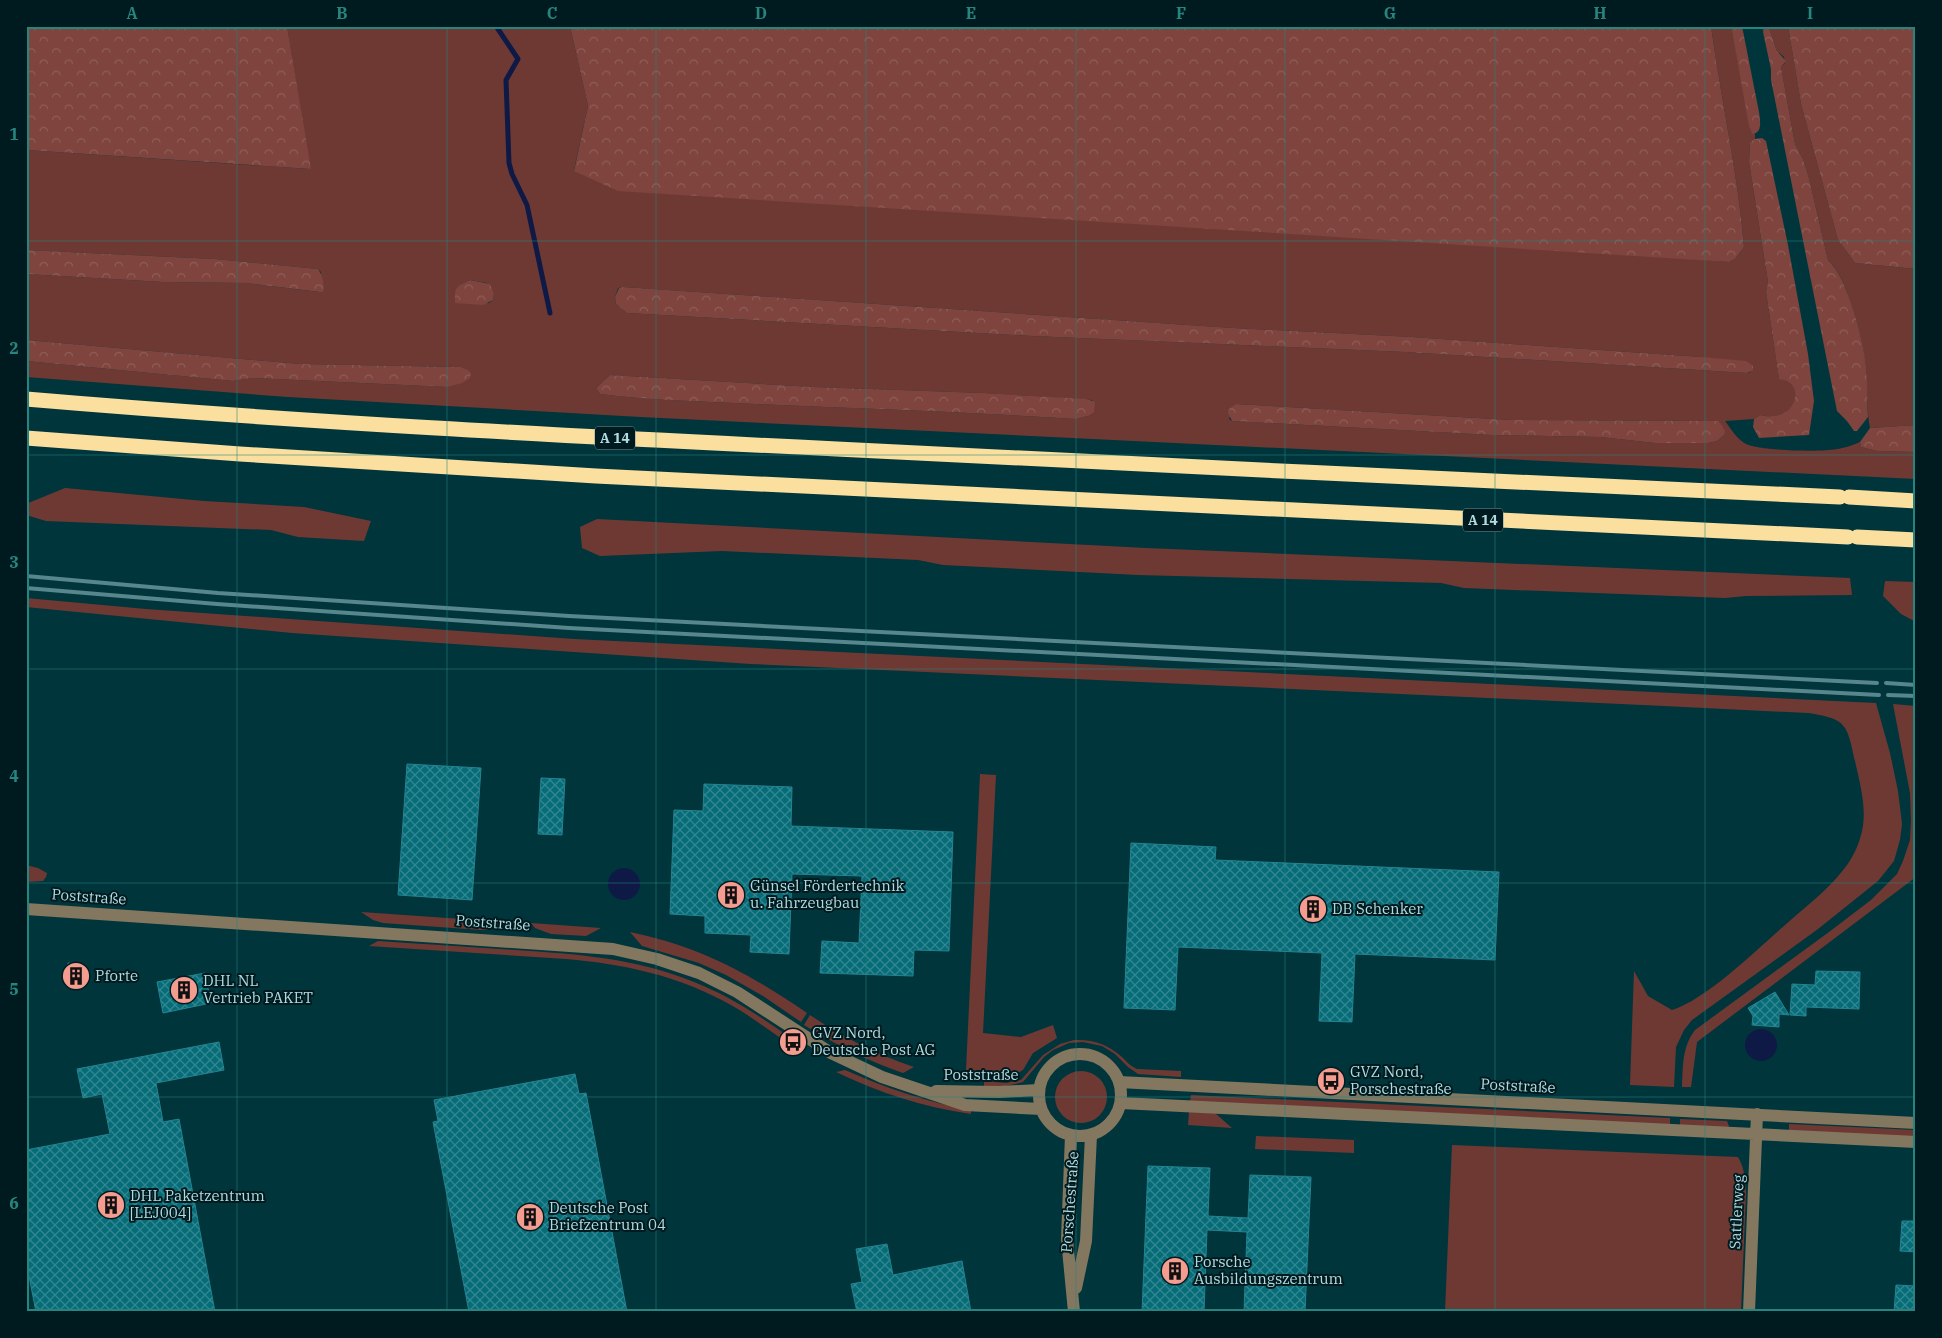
<svg xmlns="http://www.w3.org/2000/svg" width="1942" height="1338" font-family="'IBM Plex Serif',serif">
<style>
.grass{fill:#6f3933;fill-rule:evenodd}
.forest{fill:url(#forest-crowns)}
.water{fill:#0e1a45}
.lines{fill:none;stroke-linecap:round;stroke-linejoin:round}
.stream{stroke:#0e1a45;stroke-width:5}
.building{fill:url(#building-cross-hatch);stroke:#248491}
.minor{stroke:#83785f;stroke-width:12}
.highway{stroke:#fadf9f;stroke-width:15}
.rail{stroke:#57868d;stroke-width:4}
.grid{fill:none;stroke:#27857f;stroke-width:1;stroke-opacity:0.55}
.labels{text-anchor:middle;stroke-width:4;stroke-linejoin:round;paint-order:stroke}
.shield{fill:#001b1f;stroke:#7da1a7;stroke-width:1}
.shield-label{font-size:14px;font-weight:bold;fill:#b2dbe1}
.poi-label{font-size:15px;fill:#b2dbe1;stroke:#001b1f;text-anchor:start}
.street-label{font-size:15px;fill:#b2dbe1;stroke:#001b1f}
.neatline{fill:none;stroke:#27857f;stroke-width:2}
.grid-label{font-size:16px;text-anchor:middle;font-weight:bold;fill:#27857f}
</style>
<defs>
<pattern id="forest-crowns" width="20" height="18" patternUnits="userSpaceOnUse" patternTransform="scale(1.25)"><rect width="20" height="18" fill="#7e443d"/><path d="M2 6a3 3 0 1 1 6 0M12 15a3 3 0 1 1 6 0" fill="none" stroke="#8e5e59"/></pattern>
<pattern id="building-cross-hatch" width="8" height="8" patternUnits="userSpaceOnUse" patternTransform="scale(1.25)"><rect width="8" height="8" fill="#056c78"/><path d="M0 0l8 8M0 8l8-8" fill="none" stroke="#328791"/></pattern>
</defs>
<rect width="100%" height="100%" fill="#00353c"/>
<path class="grass" d="M287,26h283l18,80 -14,64 1155,92 6,-3 9,-12c-6,-74 -23,-147 -33,-221h20l20,106 4,2v5l-5,3 -1,20 19,120 -2,10 13,86c31,7 15,46 -19,37l-6,4 -29,2c6,8 12,18 21,23 16,7 79,9 96,4 6,-1 13,-4 18,-6l1,5 16,4 39,1v27l-1275,-62 -353,-20 -262,-20v-16l207,20 19,-3 195,9 12,-20 -159,-3 -274,-24v-66l137,8 83,1 73,9 2,-20 -3,-3 -103,-10 -189,-9v-100l284,19zM470,280l17,3 7,11 -1,6 -4,3 -33,-1 6,-18zM623,287l610,41 179,9 289,20 50,15 -4,1 -342,-21 -373,-16 -405,-23 -11,-9 -1,-7 3,-9zM610,375l203,12 171,6 108,7 -4,16 -12,3c-107,-7 -214,-10 -321,-15 -52,-3 -103,-3 -155,-10l-4,-6zM1236,404l275,16 208,1 5,14 -7,6 -9,2h-53l-55,-6 -108,-2 -260,-14 -3,-2z
M1762,26h26l13,78 37,136 17,23 61,6v156l-46,3c-4,-20 -2,-41 -4,-61 -2,-25 -19,-92 -38,-107l-19,-82 -6,-19 -8,-15 -13,-72 -1,-5 4,-4 -1,-6 -7,-6 -8,-23 -4,-1 -2,5z
M65,488l139,13 100,6 67,14 -7,20 -66,-4 -27,-7 -225,-9 -20,-6v-11z
M597,519l549,29 704,30 2,17 -106,1 -21,2 -261,-10 -23,-5 -303,-8 -195,-10 -25,-5 -196,-9 -122,5 -18,-8 -2,-21z
M1885,581l31,1v40l-15,-8 -18,-18z
M26,598l120,11 428,30 1302,64 14,50 8,38 4,33 -2,16 -6,21 -16,20 -60,48 -126,91 -8,10 -8,17 -2,40 -44,-2 4,-114 14,25 24,14c35,-11 83,-59 112,-84 20,-18 43,-35 60,-57 8,-10 14,-22 17,-34 7,-24 -1,-51 -6,-74 -8,-37 -8,-42 -47,-48l-144,-7 -913,-42 -459,-31 -266,-26z
M1893,704l23,2v171l-219,165 -6,45h-9c1,-21 0,-40 13,-57l134,-98 42,-32 26,-26 6,-13 7,-21 1,-20 -1,-27z
M980,774l16,1 -13,258 38,4 32,-12 4,13 -24,15 -10,17 -11,6 -46,-6z
M26,865l12,3 9,5 -1,4 -3,4 -17,1z
M361,912l144,10 -18,8h-6l-98,-7 -10,-3z
M531,923l70,5 -15,8 -35,-2 -16,-6z
M630,932c71,15 118,41 177,81l-6,9 -38,-26 -37,-21 -27,-12 -57,-17z
M378,941c46,3 91,6 137,9 61,4 121,8 179,32 36,14 67,35 98,57l-3,5c-19,-13 -37,-27 -58,-39 -51,-29 -107,-41 -165,-46l-197,-13z
M810,1015c33,22 67,40 104,52l-11,6c-35,-12 -67,-28 -99,-48z
M1074,1040c18,-1 34,4 48,17 5,5 8,9 15,12l44,2v6l-43,-3 -10,-7 -13,-13 -13,-8 -19,-4 -14,1 -16,7 -9,7 -21,25 -17,4h-22v-5l22,2 15,-3 22,-25 17,-11z
M845,1070c41,18 81,32 126,40v4c-48,-7 -91,-21 -135,-42z
M1055 1097a26 26 0 1 1 52 0a26 26 0 1 1-52 0Z
M1191,1095l479,23v8l-480,-24z
M1189,1111l26,2 17,15 -44,-3z
M1680,1119l47,2 2,5 -2,2 -47,-2z
M1789,1124l127,6v7l-127,-6z
M1256,1136l98,4v13l-99,-4z
M1452,1145l286,12c7,12 7,23 8,36l-5,119h-296z"/>
<path class="forest" d="M26,26h261l24,143 -285,-19z
M570,26h1141c10,74 27,147 33,221l-9,12 -6,3 -1111,-71 -44,-20 14,-65z
M1731,26h11l17,86c1,9 4,21 -7,22l-3,-8z
M1788,26h128v243l-61,-6 -17,-23 -37,-136z
M1765,27l4,1 8,23 9,10 -5,6 1,5 13,72 8,15 6,19 19,82c19,16 36,81 38,107 2,17 1,34 2,50l-11,14h-3l-7,-10 -10,-10 -66,-331v-11l-8,-37z
M1762,138l4,3 22,104 20,109 6,47 -5,34 -50,3 -6,-11 1,-8 6,-4c36,9 48,-33 19,-36l-13,-87 2,-10 -19,-120 1,-20 5,-3z
M26,250l189,9 103,10c4,5 7,16 5,23h-3l-74,-9 -83,-1 -137,-8z
M470,280l20,4 4,10 -1,6 -10,5 -28,-2c0,-16 -1,-15 15,-23z
M623,287l610,41 179,9 289,20 45,4 7,5v4l-6,3 -342,-21 -373,-16 -405,-23 -11,-9 -1,-7 4,-9z
M26,340l274,24 159,3 9,3 3,3 -1,5 -8,5 -15,4 -195,-9 -19,3 -207,-20z
M610,375l203,12 171,6 102,6 9,3 -1,10 -6,4 -12,3c-107,-7 -214,-10 -321,-15 -52,-3 -104,-3 -155,-10l-4,-6z
M1236,404l275,16 208,1 6,10 -1,4 -7,6 -9,2h-53l-55,-6 -108,-2 -260,-14 -4,-8 1,-4z
M1916,425v27l-39,-1 -16,-4 -1,-5 10,-14z"/>
<path class="water" d="M608 884a16 16 0 1 1 32 0a16 16 0 1 1-32 0Z
M1745 1045a16 16 0 1 1 32 0a16 16 0 1 1-32 0Z"/>
<g class="lines">
<path class="stream" d="M496,26l22,33 -12,21 3,83 3,11 15,31 23,108"/>
</g>
<path class="building" d="M407,764l74,4 -9,132 -74,-5z
M541,778l24,1 -3,56 -24,-1z
M704,784l88,3 -1,39 162,6 -4,119 -35,-1 -1,26 -93,-3 2,-32 37,2 3,-67 -70,-2 -3,80 -39,-2 1,-17 -46,-2v-17l-35,-2 4,-104 29,1z
M1131,843l85,4 -1,13 284,12 -4,88 -140,-6 -3,68 -33,-1 3,-68 -144,-6 -3,63 -51,-2z
M68,963l14,1 -1,18 -14,-1z
M1816,971l44,1 -1,37 -53,-2v9l-16,-1 2,-31 23,1z
M205,973l6,30 -48,10 -6,-31z
M1775,992l14,23 -10,-1v13l-27,-2 1,-9 -5,-8z
M219,1042l5,28 -68,13 7,39 16,-3 36,193h-179l-7,-36 -3,1v-127l84,-16 -8,-40 -19,4 -6,-29z
M575,1074l4,20 7,-1 41,219h-158l-36,-190 5,-1 -4,-21z
M1148,1166l62,2 -2,48 40,2 2,-43 61,2 -6,135h-61l3,-80 -40,-2 -3,82h-62z
M1902,1221h14v31l-16,-1z
M887,1244l6,31 69,-14 9,51h-114l-6,-28 11,-2 -6,-33z
M1896,1285l20,1v26h-22z"/>
<g class="lines">
<path class="minor" d="M26,909l587,40 44,10 42,14 38,19 94,61 51,24 83,28 76,4
M1039 1095a41 41 0 1 1 82 0a41 41 0 1 1-82 0Z
M1119,1082l797,41
M936,1091l63,1 40,-2
M1121,1103c265,15 530,27 795,39
M1071,1135l-4,104 7,73
M1076,1288l10,-47 5,-106
M1749,1312l8,-198"/>
<path class="highway" d="M26,399c270,23 541,37 811,50 334,17 669,33 1003,48
M26,438l214,16 356,22 1252,61
M1849,497l67,4
M1857,537l59,3"/>
<path class="rail" d="M26,576l192,17 351,23 1308,67
M26,588l191,16 352,24 1310,67
M1886,683l30,2
M1888,695l28,1"/>
</g>
<path class="grid" d="M237,26v1286M447,26v1286M656,26v1286M866,26v1286M1076,26v1286M1285,26v1286M1495,26v1286M1705,26v1286M26,241h1890M26,455h1890M26,669h1890M26,883h1890M26,1097h1890"/>
<defs>
<symbol id="building-disc" viewBox="-11 -11 22 22"><circle r="9.5" fill="#f59c91" stroke="#001b1f"/><path d="M-4-6H4V6H1V3H-1V6H-4ZM-2.5-4.3h1.7v1.8h-1.7ZM.8-4.3h1.7v1.8H.8ZM-2.5-1h1.7V.8h-1.7ZM.8-1h1.7V.8H.8Z" fill="#111"/></symbol>
<symbol id="bus-disc" viewBox="-11 -11 22 22"><circle r="9.5" fill="#f59c91" stroke="#001b1f"/><path d="M-5-6H5V4H4V6H2V4H-2V6H-4V4H-5ZM-3.5-4V0h7V-4ZM-3.5 1.2v1.5H-2V1.2ZM2 1.2v1.5H3.5V1.2Z" fill="#111"/></symbol>
</defs>
<g fill-rule="evenodd">
<use href="#building-disc" x="715" y="879" width="32" height="32"/>
<use href="#building-disc" x="1297" y="893" width="32" height="32"/>
<use href="#building-disc" x="60" y="960" width="32" height="32"/>
<use href="#building-disc" x="168" y="974" width="32" height="32"/>
<use href="#bus-disc" x="777" y="1026" width="32" height="32"/>
<use href="#bus-disc" x="1315" y="1065" width="32" height="32"/>
<use href="#building-disc" x="95" y="1189" width="32" height="32"/>
<use href="#building-disc" x="514" y="1201" width="32" height="32"/>
<use href="#building-disc" x="1159" y="1255" width="32" height="32"/>
</g>
<g class="labels">
<g class="shield">
<rect x="595" y="426.5" width="40" height="23" rx="4"/>
<rect x="1463" y="508.5" width="40" height="23" rx="4"/>
</g>
<g class="shield-label">
<text x="615" y="443">A 14</text>
<text x="1483" y="525">A 14</text>
</g>
<g class="poi-label">
<text x="750" y="891">Günsel Fördertechnik<tspan x="750" dy="17">u. Fahrzeugbau</tspan></text>
<text x="1332" y="914">DB Schenker</text>
<text x="95" y="981">Pforte</text>
<text x="203" y="986">DHL NL<tspan x="203" dy="17">Vertrieb PAKET</tspan></text>
<text x="812" y="1038">GVZ Nord,<tspan x="812" dy="17">Deutsche Post AG</tspan></text>
<text x="1350" y="1077">GVZ Nord,<tspan x="1350" dy="17">Porschestraße</tspan></text>
<text x="130" y="1201">DHL Paketzentrum<tspan x="130" dy="17">[LEJ004]</tspan></text>
<text x="549" y="1213">Deutsche Post<tspan x="549" dy="17">Briefzentrum 04</tspan></text>
<text x="1194" y="1267">Porsche<tspan x="1194" dy="17">Ausbildungszentrum</tspan></text>
</g>
<g class="street-label">
<text transform="translate(89 897) rotate(4)" y="5">Poststraße</text>
<text transform="translate(493 923) rotate(4)" y="5">Poststraße</text>
<text x="981" y="1080">Poststraße</text>
<text transform="translate(1518 1086) rotate(3)" y="5">Poststraße</text>
<text transform="translate(1070 1202) rotate(-86)" y="5">Porschestraße</text>
<text transform="translate(1737 1212) rotate(-87)" y="5">Sattlerweg</text>
</g>
</g>
<rect width="1942" height="1338" fill="none" stroke="#001b1f" stroke-width="55"/>
<rect x="28" y="28" width="1886" height="1282" class="neatline"/>
<g class="grid-label">
<text x="132" y="19">A</text>
<text x="342" y="19">B</text>
<text x="552" y="19">C</text>
<text x="761" y="19">D</text>
<text x="971" y="19">E</text>
<text x="1181" y="19">F</text>
<text x="1390" y="19">G</text>
<text x="1600" y="19">H</text>
<text x="1810" y="19">I</text>
<text x="14" y="140">1</text>
<text x="14" y="354">2</text>
<text x="14" y="568">3</text>
<text x="14" y="782">4</text>
<text x="14" y="995">5</text>
<text x="14" y="1209">6</text>
</g>
</svg>
